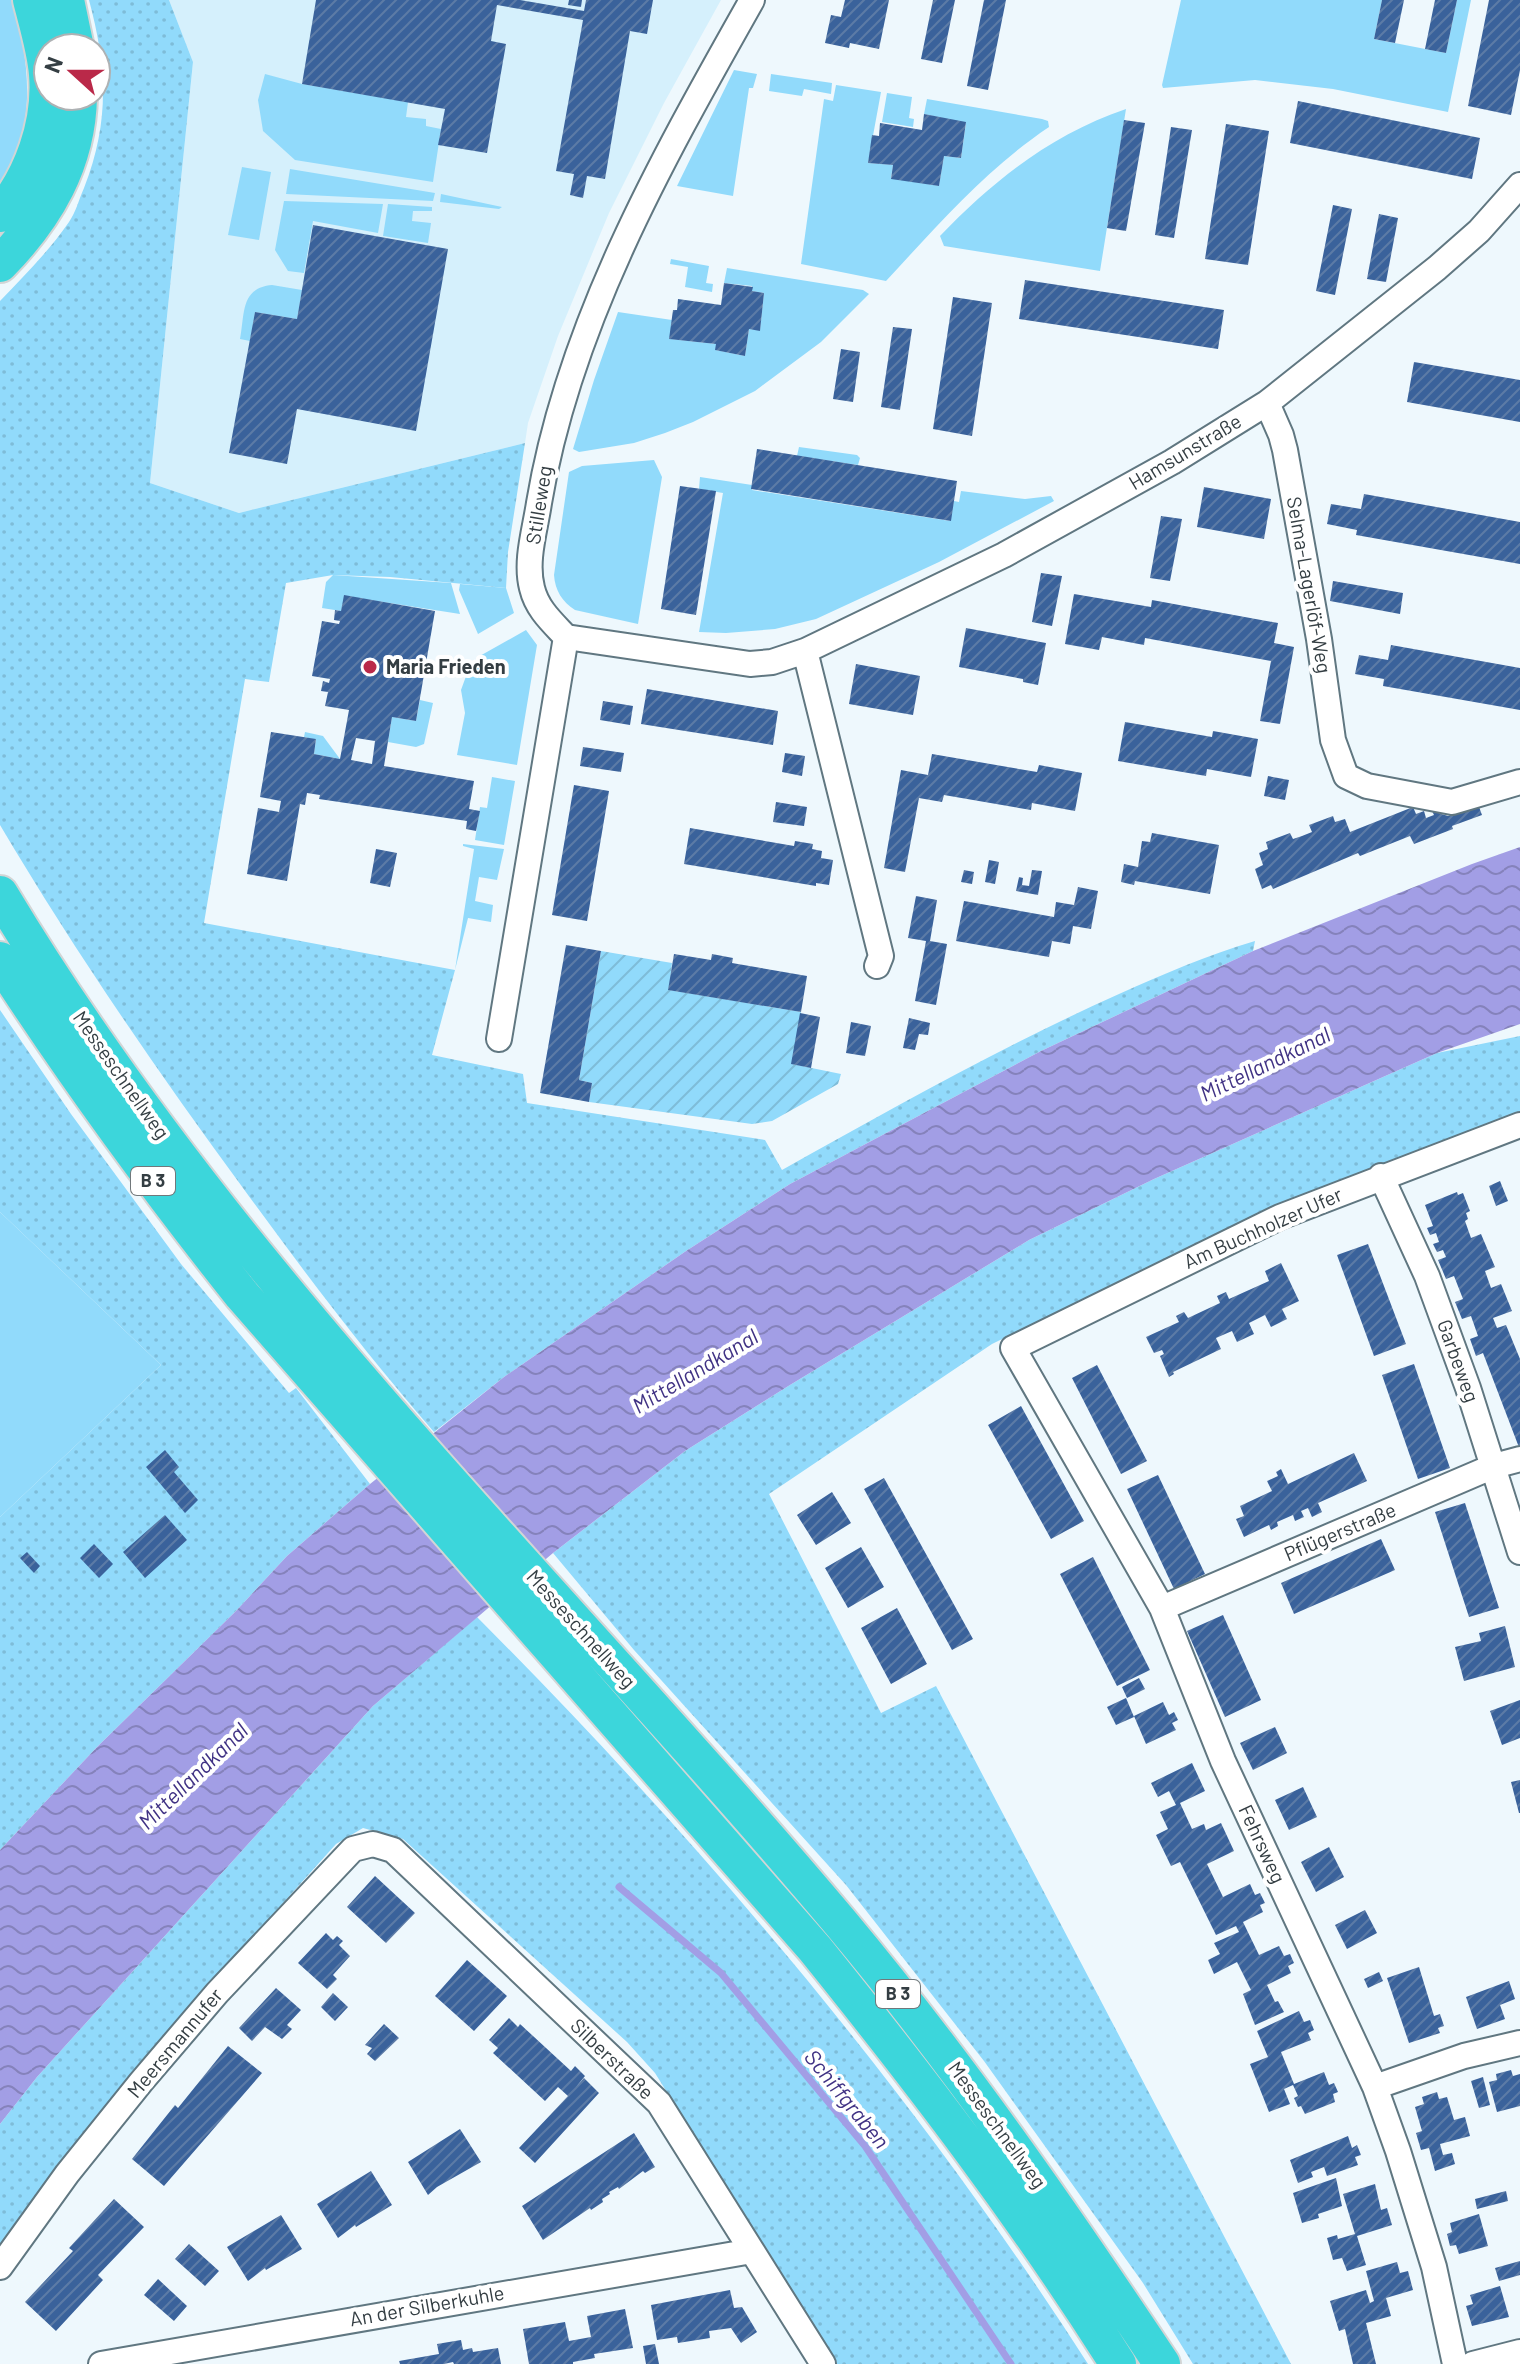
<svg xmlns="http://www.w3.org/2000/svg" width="1520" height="2364" font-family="Barlow,sans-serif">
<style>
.built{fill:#d5f0fc}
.grass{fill:#91dafb}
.park{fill:url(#park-dots)}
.garden{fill:url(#garden-furrows)}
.water{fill:url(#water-waves)}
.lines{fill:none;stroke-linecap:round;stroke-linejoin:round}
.stream{stroke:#a29ee5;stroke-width:7}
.building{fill:url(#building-hatch);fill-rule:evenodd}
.minor-casing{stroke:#607781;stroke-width:28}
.highway-casing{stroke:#d2d5d6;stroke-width:40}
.minor{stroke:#fff;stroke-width:24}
.highway{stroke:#3cd6db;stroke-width:36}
.poi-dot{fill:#ba2949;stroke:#fff;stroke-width:3}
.labels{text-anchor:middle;stroke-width:8;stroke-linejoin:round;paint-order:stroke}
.shield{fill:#fff;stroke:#71787b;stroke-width:2}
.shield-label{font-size:18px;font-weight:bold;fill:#343e43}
.street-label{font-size:20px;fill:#343e43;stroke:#fff}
.poi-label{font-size:20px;font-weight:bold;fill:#343e43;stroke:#fff;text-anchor:start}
.water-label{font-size:22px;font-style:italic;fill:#403284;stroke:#fff}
</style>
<defs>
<pattern id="park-dots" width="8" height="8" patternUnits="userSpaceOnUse" patternTransform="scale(2)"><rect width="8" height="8" fill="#91dafb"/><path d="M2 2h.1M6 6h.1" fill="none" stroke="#7ebcd8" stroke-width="1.8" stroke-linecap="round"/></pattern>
<pattern id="garden-furrows" width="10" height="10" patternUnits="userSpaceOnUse" patternTransform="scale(2)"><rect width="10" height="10" fill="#91dafb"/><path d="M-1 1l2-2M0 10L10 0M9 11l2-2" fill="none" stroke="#7ebcd8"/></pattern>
<pattern id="water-waves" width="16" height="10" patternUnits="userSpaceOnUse" patternTransform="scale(2)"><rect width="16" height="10" fill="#a29ee5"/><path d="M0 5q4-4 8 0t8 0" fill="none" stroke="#8582bb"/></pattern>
<pattern id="building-hatch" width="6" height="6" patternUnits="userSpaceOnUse" patternTransform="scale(2)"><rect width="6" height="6" fill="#3a629b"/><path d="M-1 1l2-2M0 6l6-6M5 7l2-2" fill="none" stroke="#5c7ba6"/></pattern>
</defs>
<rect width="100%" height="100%" fill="#eef8fd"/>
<path class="built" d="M169,0h552l-57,103 -55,110 -51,123 -30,87 -3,20 -286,70 -89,-30 43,-421z"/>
<path class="grass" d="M0,0h13c16,61 26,127 -13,182z
M1181,0h201l-8,39 72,14 11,-53h14l-23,112 -115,-23 -78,-9 -92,8 -1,-3z
M734,70l23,4 -4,14h-4l-16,108 -56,-10z
M265,74l37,10 106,18 -2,15 20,2v7l15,3 -8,53 -138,-22 -32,-29 -5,-31z
M771,74l61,9 -1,11 -27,-5 -2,7 -33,-5z
M836,85l45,7 -13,71 25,2 -2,13 48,8 5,-30 17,2 5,-35 -42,-9 3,-15 115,20 6,2 1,6c-64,43 -111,98 -163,154l-85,-17 23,-165 9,2z
M887,93l25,4 -3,21 5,1 -1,8 -31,-5z
M1126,109l-26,162 -156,-25 -4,-10c54,-56 112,-102 186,-127z
M242,167l29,5 -12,68 -31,-5z
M290,169l145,24 -2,8 -147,-7z
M441,194l61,13 -3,2 -59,-7z
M284,201l99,3 -5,29 -65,-12 -9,52 -16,-2 -13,-21z
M388,204l44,3v4h-19l-1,10 19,2 -3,20 -45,-7z
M671,259l38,7 -3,17 7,1 -1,8 -27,-5 3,-20 -18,-3z
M727,268l136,22 6,4 -48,48 -66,49 -62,31 -28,11 -31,10 -55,9 -6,-3 21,-69 24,-68 54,8 -2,19 46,5v6l29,6 4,-27 11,1 4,-37 -12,-2v-5l-28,-3z
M272,285l30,5 -5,29 -42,-7 -5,29 -10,-2c5,-25 0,-51 32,-54z
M799,447l58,8 3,3 -2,7 -61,-9z
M654,460l8,17 -24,147 -63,-14c-13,-8 -20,-20 -21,-35l15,-103 13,-6z
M700,477l52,8v5l198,31 4,-20 5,1 2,-11 64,8 26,-3 3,5 -115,61 -123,57 -41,10 -49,4 -27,-1 24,-139 -24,-4z
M333,575l118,8 9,31 -115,-18 -4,15 -19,-3 4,-26z
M460,584l46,4 8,25 -36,21 -19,-44z
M526,630l11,15 -20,120 -60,-10 8,-42 -4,-23 8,-22 9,-11z
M420,700l13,3 -9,41 -8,3 -28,-5 4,-25 24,4z
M305,732l18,4 17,23 -26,-5 2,-14 -12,-3z
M492,777l23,4 -11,64 -29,-5 5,-33 7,1z
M463,844l41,5 -7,31 -18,-3 -4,24 18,4 -2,17 -23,-4 -13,52 19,-121 -11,-3z
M0,1212l161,153 -161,152z"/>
<path class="park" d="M89,0h80l24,62 -43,421 89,30 286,-70 -17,109 -2,36 -116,-11 -57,-2 -47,8 -17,99 -24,-3 -41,244 251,47 -23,85 91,19 4,29 238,37 17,30c111,-62 221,-124 337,-176 45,-20 88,-39 136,-53l-2,10 -212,100 -251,133 -104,67 -182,126 -70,55c-68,-78 -130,-160 -191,-244 -86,-117 -169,-238 -243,-363v-524c24,-25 49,-50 69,-79 7,-10 10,-23 15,-34 26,-66 23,-121 5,-188z
M0,1010l71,104 110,150 108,129 7,-5 74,96 -83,72 -51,55 -139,136 -97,103v-333l161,-152 -161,-153z
M1520,1036v82l-142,48 -218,96 -168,82 -223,150 112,219 55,-27 355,678h-98l-50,-81 -159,-222 -138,-176 -212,-235 -81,-97 132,-102 105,-66 239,-145 125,-61 283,-126z
M477,1617c227,228 437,476 611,747h-252l-181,-291 -28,-31 -224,-203 -40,-11 -27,16c-117,131 -236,260 -336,405v-125l37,-47 336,-371z"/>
<path class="garden" d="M601,951l71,12 -3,27 132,22 -9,52 49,10 -3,10 -66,37 -20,3 -163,-22 3,-19 -13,-3z"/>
<path class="water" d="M1520,847v177l-83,29 -283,126 -125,61 -239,145 -105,66 -132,102 -180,153 -336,371 -37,47v-274l97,-103 139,-136 51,-55 83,-72 134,-107 182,-126 104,-67 251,-133 212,-100 219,-87z"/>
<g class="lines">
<path class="stream" d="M619,1887l102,86 144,173 146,218"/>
</g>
<path class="building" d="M316,0h204l64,11 2,-11h67l-6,34 -17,-3 -25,148 -18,-3 -4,22 -13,-3 4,-21 -18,-3 27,-151 -86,-15 -6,36 15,3 -19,109 -49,-8 7,-36 -143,-25z
M569,0h13l-1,7 -13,-2z
M845,0h44l-10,49 -29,-6 -1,5 -24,-5 6,-28 10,2z
M933,0h22l-13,63 -21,-4z
M984,0h22l-18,90 -21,-4z
M1382,0h22l-9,43 -21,-4z
M1435,0h22l-11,53 -21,-4z
M1489,0h31v70l-9,45 -43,-9z
M1298,101l182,37 -8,41 -182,-36z
M924,114l42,8 -5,36 -17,-2 -5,30 -48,-7 2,-14 -25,-2 4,-28 7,1 1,-13 42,7z
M1124,120l21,3 -19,108 -19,-3z
M1226,124l43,7 -21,134 -43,-6z
M1171,127l21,3 -18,108 -19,-3z
M1333,205l19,4 -17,86 -19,-4z
M1379,214l19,4 -12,64 -19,-3z
M313,225l135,24 -32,182 -119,-22 -10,55 -58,-11 26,-141 42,7z
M1025,280l199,30 -6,39 -199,-30z
M724,283l29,4 -1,4 12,2 -4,38 -11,-2 -4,27 -30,-6 1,-6 -47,-5 4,-29h4l1,-11 43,6z
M953,297l39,6 -20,133 -39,-7z
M893,327l19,2 -12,81 -19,-3z
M841,349l19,3 -7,50 -20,-3z
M1414,362l106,18v42l-113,-20z
M757,449l200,32 -6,40 -200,-32z
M680,486l36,5 -20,124 -35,-6z
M1204,487l67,12 -7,40 -67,-12z
M1364,494l156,28v42l-164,-29 1,-5 -30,-6 4,-20 30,5z
M1161,516l21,3 -12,62 -20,-3z
M1041,573l21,3 -10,50 -20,-4z
M1333,581l70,12 -3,21 -70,-13z
M1074,594l77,13 1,-7 126,23 -4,20 20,4 -14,77 -20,-3 11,-60 -126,-23 -1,7 -42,-8 -3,13 -34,-6z
M344,595l91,16 -19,110 -24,-4 -8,49 90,15 -5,28 11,2 -4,20 -10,-2 1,-8 -148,-22 1,-4 -13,-2 -2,12 -5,-1 -13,77 -40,-7 11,-66 21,4 2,-11 -21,-4 11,-65 45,7 -2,15 26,5 9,-49 -24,-4 3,-14 -7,-1 2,-10 6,2 1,-4 -18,-3 10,-55 17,3 1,-3 -6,-1 1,-10 6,1zM356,738l19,3 -3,23 -21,-4z
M966,628l80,15 -8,42 -15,-3v-3l-64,-12z
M1391,645l129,23v42l-137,-24 1,-7 -29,-5 4,-19 29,5z
M856,664l64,12 -7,39 -64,-11z
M647,689l131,22 -5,34 -132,-21z
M603,701l30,5 -3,19 -30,-5z
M1125,722l87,15 1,-6 45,8 -7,38 -44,-8 -1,7 -88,-15z
M583,747l41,6 -3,19 -41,-6z
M785,753l20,3 -3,20 -20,-4z
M932,754l105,18 2,-7 43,8 -7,38 -43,-8 -1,7 -87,-15 -2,7 -23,-4 -14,74 -21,-4 17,-98 27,5z
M1268,776l21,4 -4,20 -21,-4z
M574,785l35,6 -22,130 -35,-6z
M776,802l31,5 -3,19 -31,-4z
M1478,804l4,11 -30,11 1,3 -39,15 -4,-8 -50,20 -2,-3 -85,36 -2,-4 -9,4 -7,-20 8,-4 -4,-12 9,-4 -2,-7 24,-9 3,6 9,-3 10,-4 -3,-7 24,-9 2,6 10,-3 5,13 63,-25 3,7 8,-3 2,7 8,-3 -2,-4 16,5z
M690,828l104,18 1,-5 18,3 -1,5 10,2 -1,7 12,2 -4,25 -13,-2v3l-132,-22z
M1152,833l67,12 -9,49 -75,-13 -1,4 -13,-3 3,-18 14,3 4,-26 8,1z
M376,849l21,4 -7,34 -20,-4z
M989,860l10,2 -4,22 -10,-2z
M964,870l10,2 -2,12 -11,-2z
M1032,870l10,1 -4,24 -22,-4 3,-14 4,1 -1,7 7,1z
M1078,887l20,4 -7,38 -18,-3 -3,18 -18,-3 -3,16 -93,-16 8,-40 90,16 2,-15 18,3z
M916,896l21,4 -7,41 17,3 -11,61 -21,-4 11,-60 -18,-3z
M566,945l35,6 -22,129 13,3 -3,19 -49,-9z
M674,954l37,6 1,-6 21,4 -1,5 75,13 -6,36 -133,-22z
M800,1013l20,4 -9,51 -20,-4z
M909,1018l21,5 -2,12 -9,-1 -4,16 -12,-2z
M851,1022l20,4 -6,30 -19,-3z
M1500,1181l8,20 -12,5 -7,-20z
M1457,1192l1,3 5,-2 7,18 -4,2 2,6 -3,2 6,17 10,-4 14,33 -10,4 6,17 10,-4 11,27 -19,7 4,10 9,-3 14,34v91l-37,-97 -7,3 -6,-17 8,-3 -7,-20 -9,3 -7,-17 8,-3 -9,-23 -8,3 -8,-19 8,-3 -3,-7 -6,2 -4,-8 6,-2 -3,-9 -6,2 -3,-7 6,-2 -8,-21z
M1368,1244l38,100 -32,12 -37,-101z
M1281,1263l18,38 -17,8 5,10 -16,8 -6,-12 -16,8 5,11 -17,8 -5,-11 -16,7 5,11 -48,23 1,2 -5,3 -9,-21 4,-2 -2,-4 -8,3 -8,-16 33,-15 -3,-6 8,-4 4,6 32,-15 -3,-7 9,-4 3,7 40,-18 -4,-10z
M1414,1364l36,104 -32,11 -36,-104z
M1097,1365l50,96 -26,13 -49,-96z
M1021,1406l63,115 -33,18 -63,-114z
M165,1450l14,17 -5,5 24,28 -13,13 -39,-46z
M1354,1453l13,28 -49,22 4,9 -10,5 -4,-9 -7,3 3,6 -9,4 -2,-6 -16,7 1,4 -7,4 -2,-5 -25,12 -8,-18 8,-3 -4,-10 32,-15 -5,-10 11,-5 -2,-4 5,-3 7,15z
M1158,1475l47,99 -31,15 -47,-100z
M884,1478l89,161 -21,11 -88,-161z
M832,1492l19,31 -35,22 -19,-30z
M1465,1503l34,105 -30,9 -34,-105z
M165,1515l22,25 -42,38 -22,-26z
M1381,1539l14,31 -101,44 -13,-31z
M94,1544l19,20 -14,14 -19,-20z
M861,1547l23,40 -36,21 -23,-40z
M27,1552l13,14 -6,7 -14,-15z
M1093,1557l57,113 -33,16 -57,-112z
M897,1608l30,56 -36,20 -30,-56z
M1223,1615l38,85 -36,17 -38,-86z
M1505,1626l10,41 -51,14 -9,-34 26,-6 -2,-8z
M1139,1678l6,11 -18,9 -5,-11z
M1126,1698l8,19 -18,8 -9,-18z
M1520,1700v38l-18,7 -12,-34z
M1163,1702l6,13 5,-3 4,8 -6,3 4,7 -30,14 -12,-28z
M1275,1727l12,26 -34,17 -13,-27z
M1192,1763l13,28 -25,12 12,26 12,-5 2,6 15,-7 13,28 -27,13 16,33 27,-13 5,11 5,-2 5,10 -5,2 3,7 -20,10 16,33 20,-9 5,10 6,-2 4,9 -6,3 3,7 -24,12 8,17 3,-1 6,11 -29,13 -12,-31 8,-4 -14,-28 -23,12 -6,-14 12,-6 -6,-11 25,-11 -3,-6 -20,9 -36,-73 -9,4 -15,-31 12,-6 -8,-17 16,-7 -7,-14 -11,6 -7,-14z
M1520,1780v33h-1l-8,-31z
M1303,1787l14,30 -28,13 -14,-30z
M1329,1847l15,30 -28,15 -15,-30z
M375,1876l40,37 -29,30 -39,-36z
M1365,1910l12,23 -30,16 -12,-24z
M326,1933l7,7 4,-4 6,5 -4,4 11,11 -17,19 4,4 -10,10 -29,-26z
M467,1960l40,36 -33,35 -39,-35z
M1419,1967l15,49 6,-2 4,12 -6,2 2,5 -31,10 -22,-65z
M1379,1972l4,9 -15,7 -4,-9z
M1509,1981l6,18 -15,6 5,14 -28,10 -11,-32z
M276,1988l25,22 -14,15 5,4 -10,10 -17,-12 -13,14 -13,-13z
M333,1993l15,14 -13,14 -14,-14z
M1299,2011l5,11 6,-2 4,10 -6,3 3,7 -30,12 13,32 30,-12 5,13 5,-2 4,9 -5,2 2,8 -30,12 -4,-8 -3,1 -4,-9 4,-2 -5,-11 -9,4 6,15 -21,8 -19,-48 18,-7 -11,-26z
M509,2018l9,9 2,-3 51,47 4,-5 10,10 -9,11 8,-9 15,15 -64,70 -16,-15 49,-52 -10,-9 -13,14 -52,-48 5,-5 -9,-8z
M384,2024l15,14 -24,23 -8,-7 5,-6 -7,-3z
M228,2046l34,27 -98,113 -32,-27 43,-54 3,3z
M1511,2070l2,6 7,-2v32l-23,6 -8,-30 8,-2 -1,-6z
M1483,2077l7,28 -11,3 -8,-27z
M1437,2092l2,7 8,-2 7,23 11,-3 5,19 -30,8 3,11 9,-2 3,11 -20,7 -6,-23 -8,2 -5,-17 6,-2 -7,-24 9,-3 -2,-7z
M460,2129l21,33 -44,25 -9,8 -20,-33z
M634,2133l21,34 -10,6 -2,-2 -24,18 -1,-2 -9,5 1,2 -8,5 1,3 -12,8 -1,-2 -47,32 -21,-34z
M1348,2136l4,12 5,-3 4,10 -6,2 3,8 -31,11 -3,-9 -13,5 2,5 -15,6 -8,-23z
M371,2171l21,34 -36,22 -1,-2 -17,13 -21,-34z
M1336,2178l6,28 -24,8 1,4 -17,5 -9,-30z
M1375,2184l6,26 6,-2 5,17 -35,11 9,29 -19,6 -5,-13 -9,2 -6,-22 10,-3 1,4 17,-5 -12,-40z
M1506,2191l2,10 -31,8 -2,-10z
M114,2199l30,28 -46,48 5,5 -47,51 -31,-29 48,-51 -4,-3z
M1479,2214l9,32 -29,8 -3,-9 -6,1 -3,-12 5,-2 -2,-9z
M281,2215l21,34 -36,21 -1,-2 -17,13 -21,-34z
M189,2244l30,27 -14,15 -30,-27z
M1520,2261v14l-21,6 -4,-13z
M1397,2262l3,11 8,-2 5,19 -27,8 5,18 -25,7 10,41h-23l-8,-35 -6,2 -9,-30 36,-11 4,13 4,-2 -8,-30z
M158,2279l29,27 -13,15 -30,-26z
M1500,2286l9,31 -37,9 -6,-20 7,-2 -3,-9z
M730,2290l4,18 8,-1 15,25 -16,11 -10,-15 -22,3 1,7 -32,5 -1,-6 -20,3 -6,-35z
M625,2309l8,39 -39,6 1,4 -22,4v2h-44l-6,-35 42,-7 4,19 22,-4 -4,-21z
M461,2340l2,10 9,-2 1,4 25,-4 3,16h-47l-1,-2 -9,2h-44l-1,-3 40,-7 -2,-10z
M655,2344l4,20h-13l-3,-18z"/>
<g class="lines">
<defs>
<path id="minor" d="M1267,403l14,32 4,15 34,189 14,101 13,36 21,10 85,16 68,-20
M566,637l184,27 22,-2 33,-11 199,-96 168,-93 95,-59 170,-135 42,-37 41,-46
M566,637c-14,-15 -29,-28 -34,-49 -7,-27 3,-58 7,-85 30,-180 124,-345 213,-503
M805,651l76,305 -4,10
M499,1039l67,-402
M1381,1176l46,100 41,112 52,164
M1162,1608l332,-142 26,-7
M1375,2087l89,-31 56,-13
M0,2267l67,-93 74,-92 76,-89 136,-144 20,-5 20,6 266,253 164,261
M101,2364l651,-113
M1455,2364l-21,-97 -36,-116 -23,-64 -152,-326 -61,-153 -149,-260 267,-131 240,-92
M1473,2364l47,-12"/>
<path id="highway" d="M66,0l10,48
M0,214c32,-36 51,-91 47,-140 -2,-25 -10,-50 -16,-74
M0,264c46,-47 78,-101 79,-168
M0,894c229,382 555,689 840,1028 117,140 221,290 322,442
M0,960c75,116 156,227 242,335l573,654c108,134 211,269 303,415"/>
</defs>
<use href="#minor" class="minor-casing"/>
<use href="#highway" class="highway-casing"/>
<use href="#minor" class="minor"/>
<use href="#highway" class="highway"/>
</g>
<circle class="poi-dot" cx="370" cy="667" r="8"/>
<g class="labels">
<g class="shield">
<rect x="131" y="1167" width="44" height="28" rx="6"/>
<rect x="876" y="1980" width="44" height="28" rx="6"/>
</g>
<g class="shield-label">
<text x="153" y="1187">B 3</text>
<text x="898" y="2000">B 3</text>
</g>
<g class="street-label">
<text transform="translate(1185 452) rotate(-31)" y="7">Hamsunstraße</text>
<text transform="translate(539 505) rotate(-81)" y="7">Stilleweg</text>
<text transform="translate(1309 585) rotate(80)" y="7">Selma-Lagerlöf-Weg</text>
<text transform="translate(121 1075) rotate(55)" y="7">Messeschnellweg</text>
<text transform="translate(1263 1228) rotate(-24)" y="7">Am Buchholzer Ufer</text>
<text transform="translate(1458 1361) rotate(70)" y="7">Garbeweg</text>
<text transform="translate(1340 1532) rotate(-23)" y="7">Pflügerstraße</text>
<text transform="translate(581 1629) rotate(48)" y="7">Messeschnellweg</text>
<text transform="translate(1262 1844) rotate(65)" y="7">Fehrsweg</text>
<text transform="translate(175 2043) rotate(-50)" y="7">Meersmannufer</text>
<text transform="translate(612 2059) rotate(44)" y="7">Silberstraße</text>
<text transform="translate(997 2125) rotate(54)" y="7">Messeschnellweg</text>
<text transform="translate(427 2306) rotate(-10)" y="7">An der Silberkuhle</text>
</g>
<g class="poi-label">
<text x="386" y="674">Maria Frieden</text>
</g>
<g class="water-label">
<text transform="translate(1265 1064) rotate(-26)" y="8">Mittellandkanal</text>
<text transform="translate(695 1371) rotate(-31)" y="8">Mittellandkanal</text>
<text transform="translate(193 1776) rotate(-44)" y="8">Mittellandkanal</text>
<text transform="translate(847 2099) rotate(51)" y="8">Schiffgraben</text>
</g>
</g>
<g transform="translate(72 72) rotate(291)"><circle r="38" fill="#ffffff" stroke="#aeb2b4" stroke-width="2"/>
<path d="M0-6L14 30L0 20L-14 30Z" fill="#ba2949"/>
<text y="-12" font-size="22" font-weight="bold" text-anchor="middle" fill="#343e43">N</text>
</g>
</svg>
